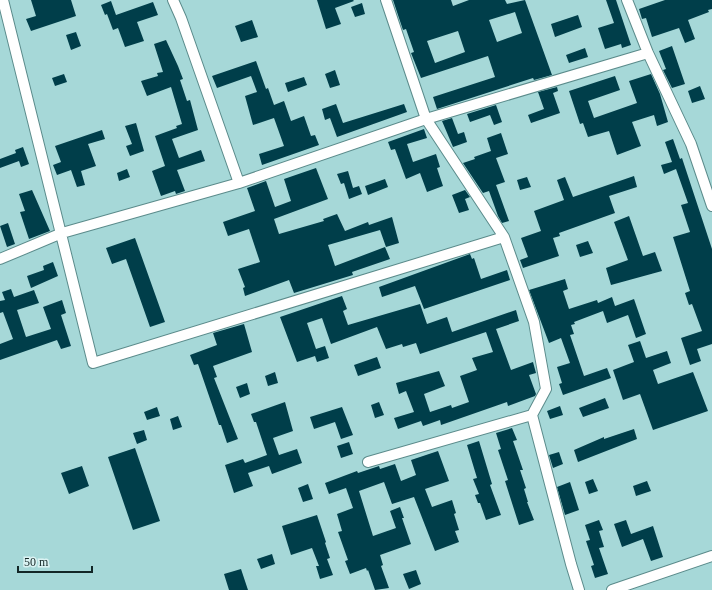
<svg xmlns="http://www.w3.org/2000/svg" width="712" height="590" font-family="'Times New Roman',serif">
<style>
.building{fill:#003e4a;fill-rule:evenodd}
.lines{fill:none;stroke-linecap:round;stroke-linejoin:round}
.street-casing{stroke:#5b8b8b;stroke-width:12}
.street{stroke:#fff;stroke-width:10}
</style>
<rect width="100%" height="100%" fill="#a6d8d8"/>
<path class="building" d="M31,0h40l5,16 -45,15 -5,-12 10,-3z
M317,0h36l1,1 -19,7 6,16 -15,5z
M393,0h58l2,6 16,-6h36l2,4 18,-4 27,75 -18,5 -1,-2 -96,31 -4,-12 62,-20 -7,-21 -67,22 -10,-25 3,-1 -8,-23 -3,1zM515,12l7,21 -25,9 -8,-22zM458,31l7,21 -30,11 -8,-22z
M606,0h10l15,45 -9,3 -1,-4 -16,5 -7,-21 16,-5z
M665,0h47v9l-4,1 1,2 -21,8 7,19 -10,4 -6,-15 -27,9 -6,-19 -4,1 -3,-10z
M111,1l5,14 37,-13 5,13 -21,7 7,19 -19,6 -7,-19 -5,2 -6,-16 -2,1 -4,-10z
M362,3l3,11 -10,3 -4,-10z
M578,15l4,12 -27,10 -4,-13z
M252,20l6,17 -17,5 -6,-16z
M76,32l5,14 -10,4 -5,-15z
M166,40l12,26 5,13 -3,1 7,21 3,-1 8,30 -26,9 7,19 22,-8 4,11 -28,9 8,21 -9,3 -1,-3 -14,5 -9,-25 13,-5 -10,-30 22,-8 -1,-2 6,-2 -11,-37 -24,9 -6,-15 17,-5 -1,-3 6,-1 -9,-28z
M672,46l13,38 -13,4 -9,-18 3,-1 -7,-18z
M585,48l3,9 -19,6 -3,-8z
M256,61l10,28 2,-1 6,17 10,-4 7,20 13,-5 7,20 4,-1 4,10 -57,20 -3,-11 25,-8 -10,-28 -21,7 -8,-29 12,-4 -6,-16 -34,12 -5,-12z
M335,70l5,15 -10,3 -5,-14z
M64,74l3,8 -12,4 -3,-8z
M651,74l9,20 8,28 -11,4 -3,-11 -22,7 9,24 -24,9 -8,-24 -21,6 -5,-14 -3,1 -11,-33 46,-15 5,14 -32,11 6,17 43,-15 -8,-22z
M304,77l3,8 -19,7 -3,-9z
M700,86l5,13 -13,4 -4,-12z
M557,87l1,4 -5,2 7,20 -29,10 -3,-8 16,-6 -6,-17z
M336,104l7,19 61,-19 3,8 -70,25 -7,-19 -5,2 -3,-11z
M496,105l6,17 -8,3 -4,-10 -20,7 -3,-8z
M452,118l6,16 6,-2 3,10 -14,5 -11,-26z
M136,123l8,28 -14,5 -4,-10 6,-2 -7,-18z
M424,129l3,9 -20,6 6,18 23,-8 4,13 -3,1 6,18 -16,6 -7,-19 -14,6 -11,-30 -4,1 -3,-8z
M102,130l3,9 -17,5 8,22 -15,5 4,14 -8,2 -6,-17 -14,5 -4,-10 8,-3 -6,-16z
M501,133l7,21 -12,4 9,24 -9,3 13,36 -7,2 -4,-7 -9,-25 -6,2 -20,-30 12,-4 -1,-2 17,-6 -4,-13z
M673,139l7,20 2,-1 30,91v95l-15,5 4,12 -11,4 -9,-27 21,-7 -10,-27 -3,1 -4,-12 5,-2 -17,-54 17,-5 -9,-27 7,-2 -12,-34 -12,5 -3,-9 11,-3 -7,-20z
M23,147l6,17 -8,3 -2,-6 -19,7v-9l16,-6 -1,-3z
M316,168l12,31 -54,20 5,15 45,-13 -1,-2 14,-5 8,17 23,-9 1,3 23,-8 7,26 -13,4 -6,-17 -52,15 7,21 50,-19 5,12 -38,13 1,3 -59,18 -5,-13 -44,16 -2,-8 2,-1 -7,-18 22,-7 -11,-33 -21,7 -5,-14 32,-11 -8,-23 19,-7 9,26 16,-6 -7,-22z
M127,169l3,8 -11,4 -2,-8z
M348,171l5,17 6,-2 3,8 -13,5 -5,-16 -3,1 -4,-10z
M634,176l3,11 -28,9 6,17 -56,20 1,3 -7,2 6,18 -36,12 -3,-8 8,-3 -7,-19 20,-7 -7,-20 30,-11 -7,-20 8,-3 8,20z
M527,177l4,10 -11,3 -3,-10z
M385,179l3,8 -20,8 -3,-9z
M32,190l18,41 -21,8 -9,-27 5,-1 -6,-17z
M465,190l5,7 -5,2 4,11 -10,3 -7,-18z
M629,216l14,40 12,-4 7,19 -51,14 -5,-17 22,-8 -14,-38z
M8,223l7,21 -8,3 -7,-21z
M135,238l30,84 -15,5 -24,-68 -14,5 -6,-16z
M588,241l5,12 -13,4 -4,-12z
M470,254l2,5 2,-1 7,21 26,-9 3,10 -86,29 -9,-23 -33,11 -3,-10z
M53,262l5,14 -27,12 -4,-12 17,-6 -1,-4z
M565,279l3,10 -5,2 6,18 28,-9 1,3 14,-6 3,9 19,-7 12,35 -10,4 -8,-23 -21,8 -4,-12 -29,11 1,2 -4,1 3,9 -4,1 14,41 23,-8 4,10 -48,17 -4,-11 3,-1 -5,-16 13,-4 -9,-25 -12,5 -20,-53z
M11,289l3,8 20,-7 5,13 -22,7 9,27 25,-8 -8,-22 19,-7 4,13 -5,2 10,31 -10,3 -4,-9 -57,20v-16l13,-5 -10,-27 -3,1v-12l5,-1 -3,-8z
M342,296l5,13 -4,2 5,14 72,-21 7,20 20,-7 5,15 64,-22 3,11 -23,8 15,41 22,-8 3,11 -7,2 7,19 -1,2 -27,10 -1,-4 -66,23 -1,-5 -17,6 -2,-5 -23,8 -4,-11 20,-6 -8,-21 -7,3 -3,-11 43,-12 6,15 -21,8 6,18 21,-7 1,3 17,-6 -9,-26 17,-6 -5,-12 21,-6 -7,-20 -66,22 -4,-11 -13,4 -1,-3 -16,5 -9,-22 -46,17 -9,-26 -15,5 9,26 9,-3 4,12 -12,4 -2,-6 -18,6 -17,-45z
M244,324l8,28 -39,14 4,11 -3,1 24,61 -11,4 -6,-18h-2l-21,-61 -4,1 -4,-10 27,-10 -4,-12z
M640,341l6,17 21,-7 4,12 -18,7 5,14 35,-12 15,39 -55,19 -13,-36 -17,6 -10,-30 21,-8 -6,-17z
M377,357l4,11 -23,8 -4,-11z
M275,372l3,11 -10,3 -3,-10z
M247,383l3,11 -10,4 -4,-11z
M605,398l4,10 -26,9 -4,-9z
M285,402l8,29 -20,7 6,17 18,-6 5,14 -30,11 -3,-8 -21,7 5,13 -19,7 -9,-28 18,-6 2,4 22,-8 -11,-33h-2l-3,-8z
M379,402l5,13 -9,3 -4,-13z
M560,406l3,9 -13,4 -3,-8z
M157,407l3,9 -13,4 -3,-8z
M342,407l11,28 -12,4 -6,-17 -21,7 -4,-12z
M178,416l4,11 -9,3 -3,-11z
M512,428l5,12 -4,1 10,29h-3l6,18 -2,1 4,13h-1l7,18 -15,5 -14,-44 3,-1 -10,-30 3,-1 -5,-16z
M634,429l3,10 -59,23 -4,-12 30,-13v2z
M144,430l3,10 -10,4 -4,-11z
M479,441l13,43 -2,1 11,30 -15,5 -6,-17h-2l-3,-8 4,-1 -6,-15 4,-1 -10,-33z
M349,442l4,12 -12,4 -4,-12z
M135,448l25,73 -27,9 -25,-73z
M438,451l11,30 -24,8 7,18 20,-7 4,13 -2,1 5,16 -4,1 4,11 -24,9 -21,-54 -22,7 -8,-22 -25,9 14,45 23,-8 -6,-17 10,-4 4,11h-2l9,26 -31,11 3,10 -2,1 8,22 -14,2 -7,-20 -1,1 -1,-3 -16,6 -5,-13 3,-1 -10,-28 4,-1 -5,-17 16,-6 -7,-20 -17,6 -4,-11 32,-12 1,2 21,-7 1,3 15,-5 6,17 15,-6 -5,-15z
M559,452l4,12 -10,4 -4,-13z
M82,466l7,20 -20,8 -8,-21z
M593,479l5,12 -9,3 -4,-12z
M647,481l4,10 -15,5 -3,-10z
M570,482l9,28 -14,5 -8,-28z
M308,484l5,15 -10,3 -5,-14z
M317,515l9,27 -1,1 5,15 -3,1 6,16 -13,4 -4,-13h3l-7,-18 -21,7 -9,-29z
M599,520l4,10 -4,1 5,16 -5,1 9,26 -13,4 -4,-12 3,-1 -8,-24 4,-1 -5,-15z
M626,520l5,14 22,-8 10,31 -12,4 -8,-22 -21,8 -8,-23z
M272,554l3,10 -14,5 -4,-10z
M241,569l7,21h-19l-5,-16z
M416,570l5,14 -12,5 -6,-15z"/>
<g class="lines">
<defs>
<path id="street" d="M3,0l90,363 411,-126
M173,0l8,18 58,165
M386,0l40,119 78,118 30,85 12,67 -14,26 39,149 8,26
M627,0l21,53 43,91 21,62
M0,259l62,-26 177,-50 187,-64 222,-66
M368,462l164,-47
M612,590l100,-34"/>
</defs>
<use href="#street" class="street-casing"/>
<use href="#street" class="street"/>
</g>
<path d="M18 566v6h74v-6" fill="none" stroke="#122626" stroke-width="2"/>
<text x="24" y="566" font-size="12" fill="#122626" stroke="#dbf3f3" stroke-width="3" paint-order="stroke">50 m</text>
</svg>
